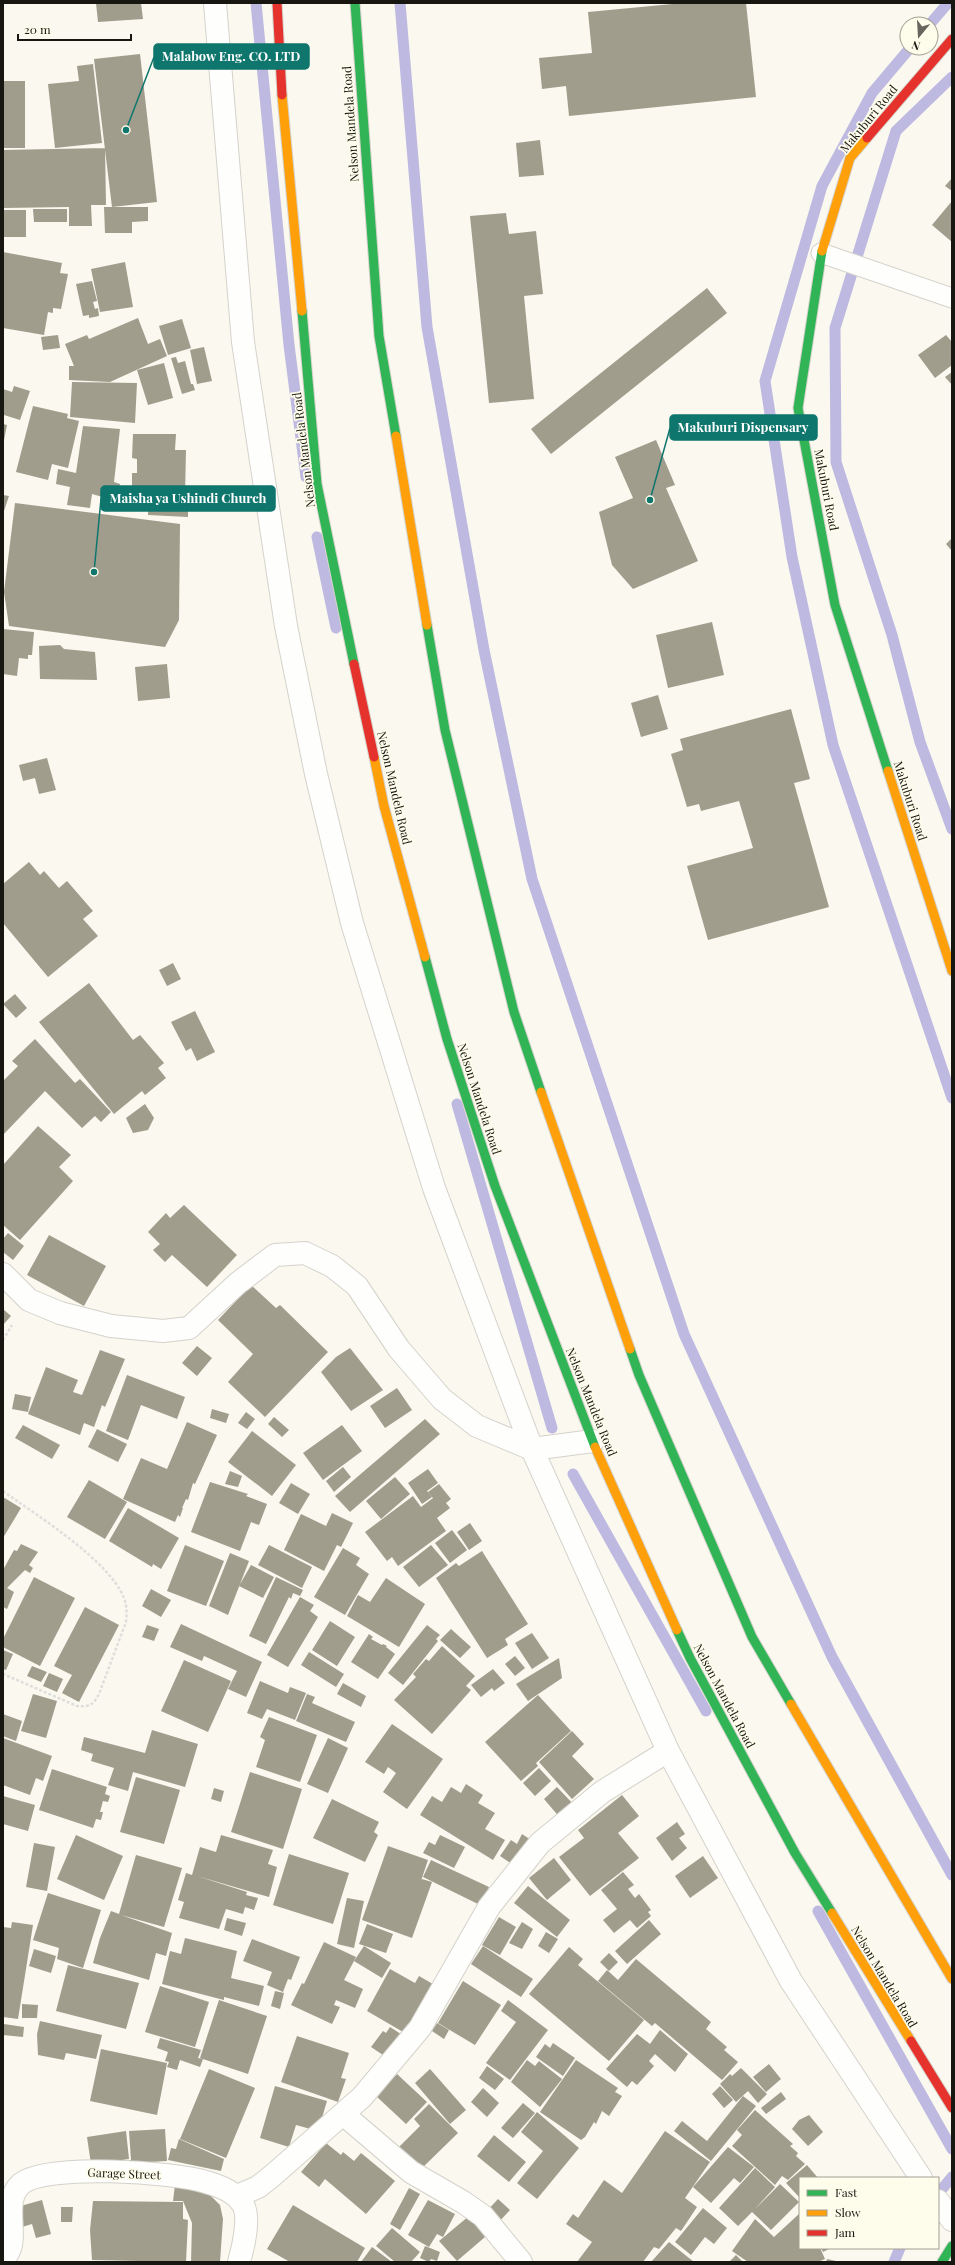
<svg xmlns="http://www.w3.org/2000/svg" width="955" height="2265" font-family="'Playfair Display',serif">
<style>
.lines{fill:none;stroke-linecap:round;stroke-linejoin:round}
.stream{stroke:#beb9e0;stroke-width:11}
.building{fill:#a09d8d}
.lane-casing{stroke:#d4d2cb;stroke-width:21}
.street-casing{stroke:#d4d2cb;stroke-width:24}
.fast-casing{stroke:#d4d2cb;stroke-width:11}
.slow-casing{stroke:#d4d2cb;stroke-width:11}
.jam-casing{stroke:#d4d2cb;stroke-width:11}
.path{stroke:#dfdedc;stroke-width:2.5;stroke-dasharray:3 2;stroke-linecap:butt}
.lane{stroke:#fefefd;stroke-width:19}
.street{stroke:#fefefd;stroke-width:22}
.fast{stroke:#30b455;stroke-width:9}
.slow{stroke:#ff9f0a;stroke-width:9}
.jam{stroke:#e5322d;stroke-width:9}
.labels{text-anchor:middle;stroke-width:3.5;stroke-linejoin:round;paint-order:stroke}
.street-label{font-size:12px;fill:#171610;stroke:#fefceb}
.leader{fill:none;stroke:#0f766e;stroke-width:1.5}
.callout-dot{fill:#0f766e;stroke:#fefceb;stroke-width:1.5}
.callout{fill:#0f766e;stroke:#0f766e;stroke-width:1.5}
.callout-label{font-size:13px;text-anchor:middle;font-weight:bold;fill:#fff}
</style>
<rect width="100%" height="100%" fill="#faf8ef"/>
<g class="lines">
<path class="stream" d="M256,3l33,342 17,132
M400,3l27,324 57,323 48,229 152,455 148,323 120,218
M930,24l18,-21
M910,48l-38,45 -50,93 -57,195 27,176 41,188 119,353
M952,77l-56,54 -61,197 1,134 56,173 28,107 32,87
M317,537l19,91
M457,1104l95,324
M573,1474l133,237
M818,1911l134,238
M938,2194l14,-17
M894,2262l6,-14"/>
</g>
<path class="building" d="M96,3h45l2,16 -45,3z
M683,3h63l10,94 -187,19 -3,-30 -24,3 -3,-31 53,-5 -4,-41z
M140,54l17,148 -45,5 -18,-148z
M93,64l9,79 -47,5 -7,-64 31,-3 -2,-15z
M3,81h22v67h-22z
M540,140l4,35 -25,2 -3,-34z
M105,148l1,57h-15l1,21h-23v-19l-66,1v-58z
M952,178v13l-7,-5z
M952,201v41l-20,-17z
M104,207h44v14l-16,1v11h-27z
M33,209h34v13h-33z
M3,210h23v27h-23z
M506,213l3,21 27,-3 7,63 -19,2 10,103 -45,4 -19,-187z
M3,252l59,11 -2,10 8,1 -7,35 -8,-1v5l-5,-1 -4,23 -41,-7z
M125,262l8,45 -33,5 -9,-43z
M92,281l5,20 -4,1 2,7 3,-1 1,8 -10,2v-3l-6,1 -7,-32z
M707,288l20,25 -176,141 -20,-25z
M138,318l10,26 12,-5 7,17 -57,26 -41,-2v-14h5l-9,-22 22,-9 2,4z
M182,319l9,29 -23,7 -9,-29z
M58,335l2,13 -17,2 -2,-13z
M946,335l6,7v23l-17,13 -17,-23z
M204,347l8,34 -15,3 -7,-34z
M176,357l2,6 7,-2 6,23h2l2,6 -13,4 -11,-36z
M164,363l9,35 -25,7 -11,-35z
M952,372v13l-7,-8z
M72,382l65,1 -2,40 -65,-6z
M14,386l16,5 -10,29 -16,-5 -1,3v-29l9,3z
M33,406l35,8 -1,4 12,3 -11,47 -16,-4 -4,16 -32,-8z
M3,424l4,1 -3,15h-1z
M83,426l37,3 -6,53 6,2 -3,17 -25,-7 -2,14 -23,-3 3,-18 -14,-3 2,-15 18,4z
M133,434h43l-1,16h11l-1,45 -53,-1v-21h5v-14l-5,-1z
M656,440l19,45 -9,3 32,73 -65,28 -21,-24 -13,-53 34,-14 -18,-41z
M3,495l6,1 -6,18z
M188,496v21l-40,-2v-8l-9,-1v-9z
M15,503l165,21 -1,96 -14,27 -156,-21 -5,-34z
M952,538v13l-6,-7z
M712,622l12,53 -56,13 -12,-53z
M3,629l31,3 -2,23h-4v4l-9,-1 -2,18 -14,-2z
M60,645l4,4 31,3 2,28 -57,-1 -1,-33z
M167,664l3,34 -32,3 -3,-34z
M658,695l10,34 -27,8 -10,-34z
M791,709l19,70 -16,4 35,124 -121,33 -21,-74 66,-18 -14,-47 -38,10 -2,-7 -12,3 -16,-53 12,-4 -3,-11z
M47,758l9,32 -17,4 -4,-16 -12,3 -4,-16z
M29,862l11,13 4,-4 15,17 8,-7 26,30 -10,8 15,17 -50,41 -45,-54v-39z
M173,963l8,16 -14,7 -8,-16z
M89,983l44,57 7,-5 24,28 -6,5 8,10 -21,17 -3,-4 -28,23 -75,-92z
M15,994l12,14 -11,10 -13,-14z
M195,1011l20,41 -18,9 -6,-13 -5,3 -15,-29z
M35,1039l40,44 5,-4 31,33 -10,10 -6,-6 -13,12 -37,-37 -42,44v-54l15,-15 -6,-5z
M145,1104l9,14 -6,12 -15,3 -7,-15z
M38,1126l33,29 -12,12 14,14 -53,59 -17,-15v-60z
M184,1205l53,50 -30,32 -35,-32 -7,7 -12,-12 7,-6 -12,-12 18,-19 4,5z
M8,1233l16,13 -11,14 -10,-8v-13z
M49,1235l57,31 -22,40 -57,-31z
M251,1285l25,23 4,-3 48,47 -63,65 -37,-35 25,-28 -35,-34z
M3,1309l8,7 -8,9z
M197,1346l15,12 -15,18 -15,-13z
M350,1348l33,42 -32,21 -30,-39 15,-15z
M100,1350l25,9 -20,48 -3,-2 -8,22 -10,-4 -4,12 -52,-21 18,-47 32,13 -5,12 9,3z
M127,1375l58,22 -8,22 -36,-14 -13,35 -22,-9z
M397,1388l15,22 -27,18 -15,-22z
M15,1394l16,3 -3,15 -16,-3z
M212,1409l17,5 -3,9 -16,-5z
M246,1412l9,7 -8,10 -9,-6z
M274,1417l15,13 -7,7 -14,-13z
M425,1419l15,15 -90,78 -15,-16z
M187,1422l30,13 -22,49 -2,-1 -5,17 -2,-1 -4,9h1l-3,9 -2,-2 -3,7 -52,-23 18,-41 26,11z
M23,1425l37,20 -8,14 -37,-21z
M342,1425l20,26 -39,29 -20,-27z
M97,1429l30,15 -9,18 -30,-15z
M252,1431l44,34 -24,31 -44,-34z
M343,1467l8,10 -17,15 -8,-11z
M428,1469l10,14 -11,8 5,6 -10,7 -14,-21z
M230,1471l12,5 -4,11 -13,-3z
M395,1477l15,17 -29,25 -15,-18z
M89,1480l38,22 -22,37 -38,-22z
M210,1482l38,12 -2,2 21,8 -8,21 -8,-3 -11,29 -49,-19z
M291,1483l19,11 -12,20 -19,-11z
M439,1484l12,15 -5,4 4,5 -13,10 9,13 -48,35 -6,-9 -5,4 -22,-29 48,-36 8,11 12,-9 -5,-6z
M3,1497l18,11 -18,30z
M128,1508l51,30 -18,31 -8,-5 -1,3 -43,-26z
M332,1513l21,10 -12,24 -4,-2 -13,26 -40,-21 17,-36 25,12z
M470,1523l12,18 -13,9 -12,-18z
M452,1530l15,20 -17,13 -15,-20z
M21,1544l17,8 -9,13 4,3 -3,5 -5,-3 -18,18 7,4 -7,17 -4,-2v-37l11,-20 3,1z
M185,1545l39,16 -18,45 -39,-15z
M269,1545l43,22 -10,21 -44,-23z
M431,1545l17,20 -29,22 -16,-20z
M343,1548l17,10 -4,7 13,9 -24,41 -31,-18z
M482,1551l46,73 -23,15 3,6 -21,13 -51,-80 20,-15 3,3z
M230,1553l19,8 -21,54 -19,-9z
M251,1565l23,12 -11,21 -24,-12z
M34,1577l41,21 -35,68 -37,-19v-8z
M276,1577l27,13 -3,6 -7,-3 -2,6 -2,-2 -23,47 -17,-8z
M386,1578l39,26 -26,43 -52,-31 11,-21 12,7z
M151,1589l20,11 -10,17 -19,-11z
M300,1597l14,8 -4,6 8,6 -30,50 -21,-12z
M85,1607l34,18 -40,77 -17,-9 10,-18 -18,-9z
M330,1621l25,16 -18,29 -25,-16z
M181,1624l81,38 -16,35 -18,-8 9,-18 -33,-15 -2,5 -32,-14z
M147,1625l12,4 -5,12 -12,-4z
M427,1625l13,10 -4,4 2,2 -35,44 -15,-12z
M451,1629l20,18 -11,11 -20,-18z
M532,1633l17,25 -17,11 -17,-26z
M369,1634l4,3 -2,2 11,6 1,-1 4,2 -1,1 9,7 -17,25 -27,-17z
M442,1646l33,30 -9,10 5,4 -39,44 -38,-34 22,-23 -3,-3 13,-15 3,2z
M3,1650l10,4 -7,16 -3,-1z
M309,1652l35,22 -8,13 -35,-22z
M515,1656l10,12 -10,8 -10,-12z
M559,1658l3,20 -34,23 -12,-17z
M184,1660l47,21 -23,51 -47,-21z
M32,1666l15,6 -6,10 -14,-6z
M493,1669l12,14 -11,8 -2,-3 -11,9 -10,-12z
M49,1673l14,6 -6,13 -14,-6z
M260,1681l28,12 2,-6 16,6 -11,27 -28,-11 -5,10 -15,-6z
M343,1683l23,13 -5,11 -24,-13z
M33,1694l24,7 -11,37 -25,-7z
M307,1694l8,3 -3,6 43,19 -9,20 -50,-21z
M538,1695l33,36 -35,32 2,3 -17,15 -36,-39z
M3,1714l19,7 -6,20 -13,-5z
M269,1717l48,18 -17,47 -44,-15 9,-27 -5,-3z
M392,1724l51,35 -36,50 -24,-17 13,-19 -8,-6 -4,7 -19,-12z
M152,1730l46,14 -13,43 -52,-15 -5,19 -20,-6 6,-17 -23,-7 2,-7 -12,-4 3,-13 61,16z
M572,1731l12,13 -12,12 22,23 -22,20 -33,-37z
M3,1738l49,18 -9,25 -7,-3 -6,17 -27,-10z
M328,1738l20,10 -20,45 -21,-9z
M539,1768l12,13 -16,15 -12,-13z
M52,1769l55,18 -2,7 5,2 -2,6 -5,-1 -3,11h3l-2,8 -5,-1 -3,9 -54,-18z
M250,1772l52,17 -19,60 -52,-17z
M136,1777l44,13 -16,54 -44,-12z
M466,1784l17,11 -5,8 17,10 -10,16 20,11 -12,20 -73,-45 12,-19 10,6 9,-15 10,6z
M557,1787l19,20 -15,12 -17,-20z
M214,1788l10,3 -3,11 -10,-3z
M622,1795l17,21 -21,17 21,25 -49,38 -31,-39 25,-19 -6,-8z
M3,1796l32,9 -7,26 -25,-7z
M332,1799l47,23 -5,10 4,3 -13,27 -52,-24z
M677,1822l8,12 -6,4 8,10 -15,13 -16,-23z
M522,1834l9,6 -16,26 -15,-10 11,-16 6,4z
M76,1835l47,21 -19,44 -47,-21z
M221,1835l52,15 -5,14 9,3 -8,30 -72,-21 50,16 -1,3 12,3 -4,12 -9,-3 -2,7 -17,-5 -7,20 -40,-11 5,-16 -6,-2 8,-27 6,2 8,-28 16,5z
M440,1835l25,12 -11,21 -31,-15 6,-11 6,3z
M34,1843l21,4 -8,44 -21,-4z
M388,1846l40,14 -7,21 1,-2 10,3 -20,56 -50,-18z
M289,1854l60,19 -16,51 -60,-19z
M136,1855l46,13 -18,59 -43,-12 51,18 -6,23 -10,-3 -7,27 -56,-17 7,-25 11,-27 8,3z
M703,1856l15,22 -28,20 -15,-22z
M554,1858l17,22 -24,20 -18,-22z
M431,1860l58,27 -9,18 -57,-28z
M623,1872l11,13 -6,4 7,9 4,-4 12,16 -3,2 3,4 -14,12 -7,-8 -16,13 -11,-13 14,-11 -16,-19z
M528,1886l42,34 -13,17 -43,-34z
M48,1893l53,17 -18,58 -26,-9 2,-11 -26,-8z
M347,1898l17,3 -10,47 -17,-4z
M499,1917l17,10 -16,28 -18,-10z
M227,1918l19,5 -4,13 -18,-6z
M649,1920l12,14 -34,30 -12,-13z
M12,1922l21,3 -15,94 -15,-2v-90l8,1z
M522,1922l11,7 -11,20 -13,-6z
M367,1924l26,10 -7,19 -27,-9z
M546,1932l12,7 -9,14 -11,-7z
M185,1938l52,13 -6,27 33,8 -5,20 -35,-9v3l-62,-16 8,-33 11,3z
M252,1939l48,18 -9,23 -3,-1 -5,13 -16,-7 5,-13 -29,-11z
M324,1942l32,15 -12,23 19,9 -8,19 -19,-8 -2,5 6,2 -8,17 -41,-19 11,-22 2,1z
M364,1946l27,17 -9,15 -28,-17z
M483,1946l50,33 -12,18 -50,-33z
M569,1947l14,12 -5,6 66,55 -35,41 -80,-67z
M34,1949l22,7 -5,17 -22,-7z
M609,1953l9,9 -9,9 -9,-9z
M636,1959l75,63 -5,7 21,18 -3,3 14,12 -16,18 -67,-57 -3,3 -54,-45 9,-11 11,10z
M68,1965l71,18 -13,46 -70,-18z
M390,1969l25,14 4,-7 19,11 -28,49 -43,-25z
M463,1981l38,24 -26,40 -37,-22z
M160,1986l49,16 -14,45 -50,-15z
M275,1991l9,2 -4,16 -9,-3z
M219,2000l48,16 -19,58 -48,-16z
M508,2000l40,30 -38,50 -24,-17 30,-41 -15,-11z
M22,2004l16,1 -1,13h-15z
M40,2021l62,14 -6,24 -30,-6 -2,7 -26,-5 -1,-21z
M437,2023l12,7 -5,9 -12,-8z
M4,2024l20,3 -1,10 -20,-2z
M390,2027l14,9 -12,25 -21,-14 12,-16 3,2z
M660,2030l28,24 -13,18 -20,-18 -6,7 5,5 -17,19 -5,-4 -5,6 -21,-18 31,-35 13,10z
M297,2036l52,17 -8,25 5,1 -8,23 -57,-20z
M160,2038l41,12 -3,8 5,1 -3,8 -20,-7 -3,10 -10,-3 2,-5 -4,-1 3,-9 -11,-4z
M553,2043l22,15 -12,18 -27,-19 9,-13 5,4z
M101,2049l66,14 -10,52 -67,-14z
M527,2060l8,6 4,-5 23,18 -22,28 -29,-25z
M576,2060l42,28 -3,4 7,4 -13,20 -7,-5 -6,13 -2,-2 -9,15 -4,3 -41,-28z
M769,2064l12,15 -15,13 -13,-15z
M487,2066l17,13 -9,11 -16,-12z
M741,2068l26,26 -9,9 -10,-12 -12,11 -16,-18 10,-10 2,2z
M209,2069l46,19 -29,70 -46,-19z
M430,2069l36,41 -16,14 -35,-41z
M397,2074l30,28 -21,22 -30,-28z
M275,2086l52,15 -9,30 -22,-6 -7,22 -29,-9z
M720,2086l13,14 -9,8 -12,-14z
M483,2088l16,15 -12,14 -16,-15z
M781,2092l5,7 -20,15 -5,-6z
M743,2096l13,10 -45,55 -37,-30 8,-10 25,20z
M523,2103l12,10 -22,25 -12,-10z
M429,2104l29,29 -39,38 -22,-22 23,-23 -6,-7z
M755,2110l38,34 -3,2 8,7 -2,3 9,8 -17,16 -6,-4 -7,9 -43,-39 10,-11 -5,-5z
M537,2112l42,36 -42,51 -20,-16 26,-32 -22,-19z
M809,2115l14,17 -15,14 -16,-17 7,-9z
M165,2129l2,32 -38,2v-3h2l-2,-29z
M126,2131l3,28 -38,5 -4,-27z
M665,2131l45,31 -25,36 12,9 -16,24 -5,-3 -17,21 -5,-2 -11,15h-66l15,-20 -26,-18 7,-10 5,4 26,-38 18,13z
M494,2135l32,27 -17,20 -32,-26z
M179,2139l45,20 -3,12 -53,-11 3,-12 5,1z
M326,2143l15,12 2,-3 11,9 7,-8 34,28 -29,33 -41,-35 -6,8 -18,-15z
M728,2147l26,20 -14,16 -6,-5 -23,25 -18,-16z
M807,2165l11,13h-18v20l-14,-15z
M755,2168l20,19 -20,22 25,-25 19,18 -28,28 -19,-18 -14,14 -19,-18z
M175,2185l31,6 14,14 3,14 -3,43h-29l1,-39 -9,-22h-10z
M409,2188l11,6 -20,36 -10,-6z
M498,2199l12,11 -14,15 -12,-11z
M42,2200l9,34 -15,4 -4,-14 -10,3 -5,-20z
M428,2200l27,14 -12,23 -6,-3 -8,13 -21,-12z
M93,2201l90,1v17l5,1 -2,42 -94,-2 -2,-30z
M293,2205l72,43 -8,14h-67l-23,-13z
M61,2207h12l-1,15h-11z
M703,2208l24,20 -13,16 -9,-7 -14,18 -16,-13z
M475,2211l17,20 -35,30 -18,-20z
M800,2213v35h20l5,11 -7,3h-70l-16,-11 23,-32 19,18z
M392,2228l28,24 -9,10h-16l-19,-16z
M669,2242l25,20h-43z
M425,2246l15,6 -3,9 -6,-2 -2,3 -9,-4z
M372,2247l20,15h-31z
M821,2248h10l-8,4z
M736,2255l7,7h-14z
M827,2259l9,2v1h-10z"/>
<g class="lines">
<defs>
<path id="lane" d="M821,253l131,45"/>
<path id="street" d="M215,3l28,339 43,284 30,148 36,149 82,265 98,261 136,302 123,230 130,197
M3,1274l26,26 31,13 51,13 52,5 26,-3 49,-45 37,-28 30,-2 27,13 25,20 42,63 43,50 35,27 55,23 61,-8
M343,2114l68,58 52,30 20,14 38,46
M237,2196l21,-9 14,-11 90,-79 58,-69 69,-121 51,-64 62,-51 66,-41
M938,2201l14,19
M3,2261c3,-5 7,-10 8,-16 4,-19 -7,-46 10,-61 25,-21 154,-12 185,-2 13,4 28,9 36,21 9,12 1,45 -3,59"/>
<path id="fast" d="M355,3l24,333 17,100
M822,251l-24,157 37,197 53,166
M302,311l15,173 37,180
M427,625l18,105 69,282 27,80
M425,957l22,82 48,147 100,261
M630,1349l9,26 113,262 39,67
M677,1630l13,28 105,195 37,60
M942,2262l10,-16"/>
<path id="slow" d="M282,95l20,216
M822,251l28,-93 17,-20
M396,436l31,189
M374,757l10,49 41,151
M888,771l64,200
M541,1092l89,257
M595,1447l82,183
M791,1704l161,275
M832,1913l79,128"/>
<path id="jam" d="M277,3l5,92
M867,138l85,-99
M354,664l20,93
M911,2041l41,67"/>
</defs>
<use href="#lane" class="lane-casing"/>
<use href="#street" class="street-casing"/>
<use href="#fast" class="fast-casing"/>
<use href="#slow" class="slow-casing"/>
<use href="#jam" class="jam-casing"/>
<path class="path" d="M3,1340l9,-15
M3,1491c33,24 106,69 121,107 3,8 3,15 2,24l-27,72c-6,11 -9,13 -22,12l-74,-32"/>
<use href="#lane" class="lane"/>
<use href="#street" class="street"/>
<use href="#fast" class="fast"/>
<use href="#slow" class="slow"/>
<use href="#jam" class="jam"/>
</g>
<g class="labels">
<g class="street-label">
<text transform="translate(869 119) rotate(-51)" y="4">Makuburi Road</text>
<text transform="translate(351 124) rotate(-94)" y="4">Nelson Mandela Road</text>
<text transform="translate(304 450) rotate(-97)" y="4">Nelson Mandela Road</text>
<text transform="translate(826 490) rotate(79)" y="4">Makuburi Road</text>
<text transform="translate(394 788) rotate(77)" y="4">Nelson Mandela Road</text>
<text transform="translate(910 801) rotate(72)" y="4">Makuburi Road</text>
<text transform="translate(479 1099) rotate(72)" y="4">Nelson Mandela Road</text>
<text transform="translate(591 1402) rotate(68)" y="4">Nelson Mandela Road</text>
<text transform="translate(724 1696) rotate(62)" y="4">Nelson Mandela Road</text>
<text transform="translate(884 1977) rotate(59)" y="4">Nelson Mandela Road</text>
<text transform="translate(124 2174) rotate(2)" y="4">Garage Street</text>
</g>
</g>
<path class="leader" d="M126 130L154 57M650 500L670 428M94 572L101 499"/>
<g class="callout-dot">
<circle cx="126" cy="130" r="4"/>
<circle cx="650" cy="500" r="4"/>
<circle cx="94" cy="572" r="4"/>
</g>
<g class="callout">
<rect x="154" y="44" width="155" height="25" rx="4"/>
<rect x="670" y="415" width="147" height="25" rx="4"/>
<rect x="101" y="486" width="174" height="25" rx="4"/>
</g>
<g class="callout-label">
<text x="231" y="61">Malabow Eng. CO. LTD</text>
<text x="743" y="432">Makuburi Dispensary</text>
<text x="188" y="503">Maisha ya Ushindi Church</text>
</g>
<rect width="955" height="2265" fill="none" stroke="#171610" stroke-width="8"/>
<rect x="799" y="2177" width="140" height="72" fill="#fefceb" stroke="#a2a093"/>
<rect x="807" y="2190" width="20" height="6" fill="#30b455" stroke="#a2a093"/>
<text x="835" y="2197" font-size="12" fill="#171610">Fast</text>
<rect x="807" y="2210" width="20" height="6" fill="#ff9f0a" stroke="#a2a093"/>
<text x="835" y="2217" font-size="12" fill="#171610">Slow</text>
<rect x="807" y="2230" width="20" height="6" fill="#e5322d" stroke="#a2a093"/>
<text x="835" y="2237" font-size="12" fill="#171610">Jam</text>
<g transform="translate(919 36) rotate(198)"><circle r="19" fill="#fefceb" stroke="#a2a093"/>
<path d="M0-3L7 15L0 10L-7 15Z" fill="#66655e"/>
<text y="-6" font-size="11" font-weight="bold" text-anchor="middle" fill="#171610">N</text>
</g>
<path d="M18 34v6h113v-6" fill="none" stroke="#171610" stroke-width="2"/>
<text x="24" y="34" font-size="12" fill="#171610" stroke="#fefceb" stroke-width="3" paint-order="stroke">20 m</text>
</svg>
